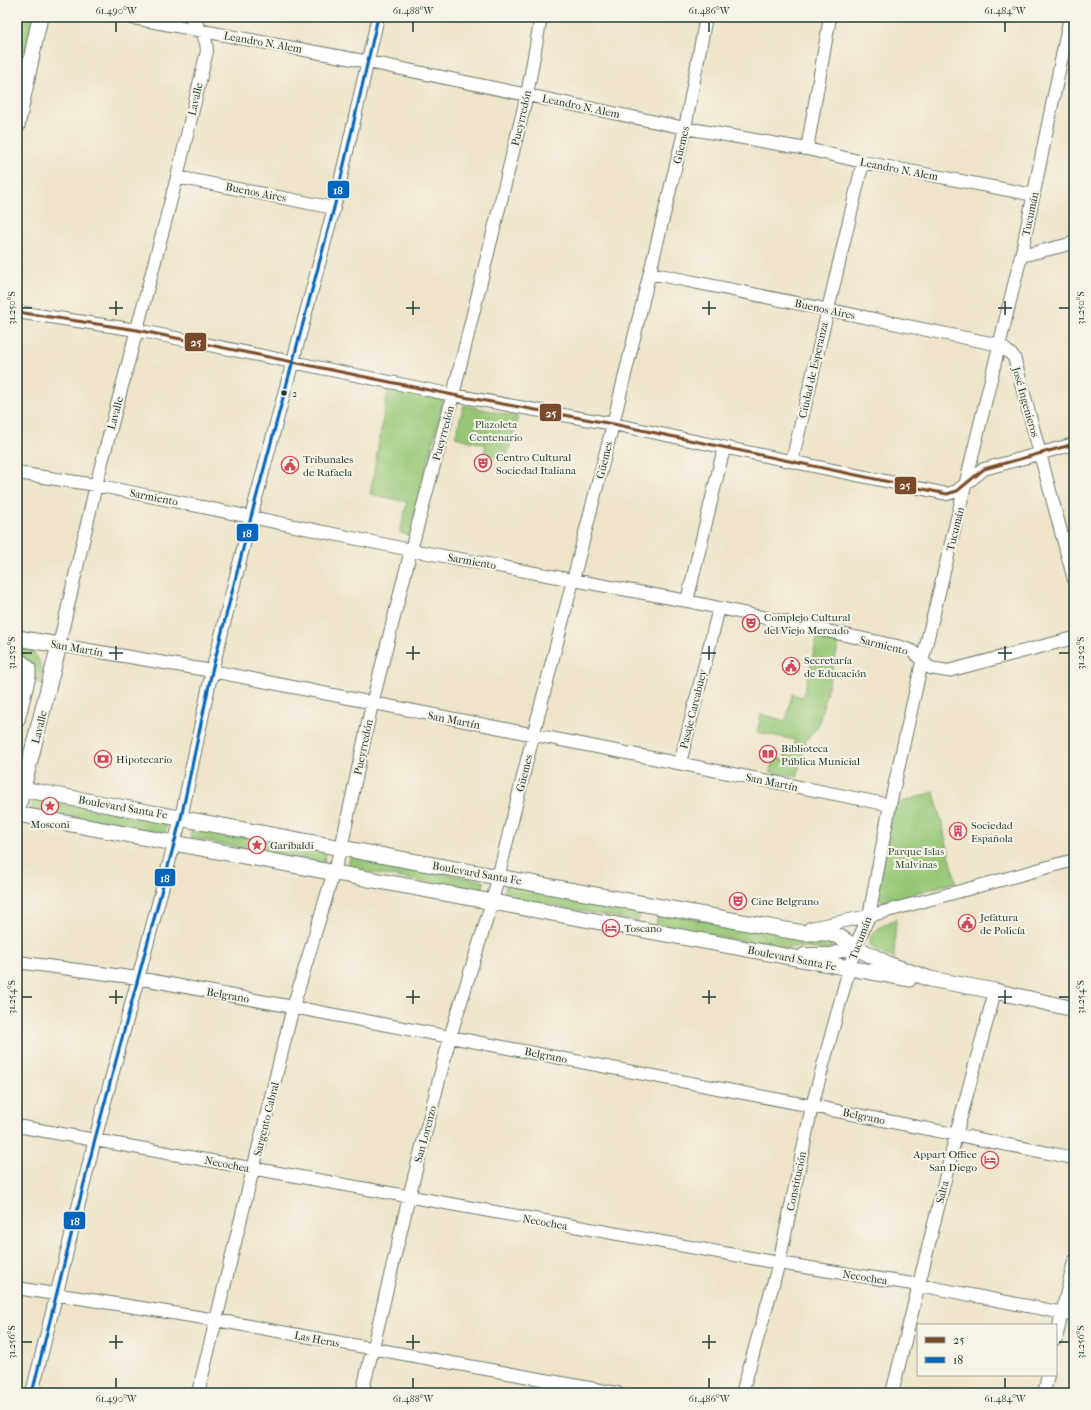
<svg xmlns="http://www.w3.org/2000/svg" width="1091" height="1410" font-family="'IM FELL French Canon',serif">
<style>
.green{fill:#97c776;stroke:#5b8255}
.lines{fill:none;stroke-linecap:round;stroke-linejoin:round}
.minor-casing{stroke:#687768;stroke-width:14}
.major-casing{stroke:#687768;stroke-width:17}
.minor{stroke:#fff;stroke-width:12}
.major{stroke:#fff;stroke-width:15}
.bus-1-casing{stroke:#f7f3e8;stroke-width:6}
.bus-2-casing{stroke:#f7f3e8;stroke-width:6}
.bus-1{stroke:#7a4b2a;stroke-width:3}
.bus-2{stroke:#0065bd;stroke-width:3}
.ticks{fill:none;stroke:#1f3d34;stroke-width:1.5}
.bus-dot{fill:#1f3d34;stroke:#f7f3e8;stroke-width:1.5}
.labels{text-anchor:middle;stroke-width:4;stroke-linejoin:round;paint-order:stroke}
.bus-label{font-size:10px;fill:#1f3d34;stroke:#f7f3e8;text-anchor:start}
.street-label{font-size:11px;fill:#1f3d34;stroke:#f7f3e8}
.park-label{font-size:11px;fill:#375941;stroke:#f7f3e8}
.poi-label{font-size:11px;fill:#1f3d34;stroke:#f7f3e8;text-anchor:start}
.line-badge{stroke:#f7f3e8;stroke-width:1.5}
.badge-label{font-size:11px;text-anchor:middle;font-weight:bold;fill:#fff}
.neatline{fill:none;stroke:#1f3d34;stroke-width:1.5}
.ticks-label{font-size:10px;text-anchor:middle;fill:#1f3d34}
</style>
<rect width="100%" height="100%" fill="#f7f3e8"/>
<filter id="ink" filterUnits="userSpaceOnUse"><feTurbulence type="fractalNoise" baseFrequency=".025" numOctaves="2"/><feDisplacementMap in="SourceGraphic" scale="8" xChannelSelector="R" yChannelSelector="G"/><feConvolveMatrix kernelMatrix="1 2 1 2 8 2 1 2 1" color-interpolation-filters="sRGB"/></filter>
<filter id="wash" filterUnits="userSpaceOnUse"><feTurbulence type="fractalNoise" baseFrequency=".012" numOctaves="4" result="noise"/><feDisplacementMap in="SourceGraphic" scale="16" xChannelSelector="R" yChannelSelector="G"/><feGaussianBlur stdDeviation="0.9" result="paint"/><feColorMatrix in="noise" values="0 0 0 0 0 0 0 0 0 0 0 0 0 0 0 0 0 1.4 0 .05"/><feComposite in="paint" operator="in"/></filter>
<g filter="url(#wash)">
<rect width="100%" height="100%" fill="#efe4c9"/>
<path class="green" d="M22,17h14l-15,67 -4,-1v-44z
M388,389l56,11 -35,135 -9,-2 7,-31 -37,-8z
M464,405l54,12 -12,43 -22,-6 2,-9 -31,-8z
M817,638l22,5 -21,83 -13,16 -8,35 -27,-5 3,-14 11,2 2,-12 7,2 2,-10 -38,-8 4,-18 25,7 6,-27 11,3z
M17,646c22,4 27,18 23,38l-23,-30z
M934,792l22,90 -73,20 -6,-6 15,-91z
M33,797l134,25 -2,12 -134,-25z
M192,827l134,25 -2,12 -134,-26z
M350,856l134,25 -2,12 -134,-25z
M506,884l134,26 -2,12 -134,-26z
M658,913l173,28 1,6 -3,3 -38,-3 -8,2 -127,-24z
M896,919l-2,40c-6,-3 -15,-6 -20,-10 -15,-13 12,-26 22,-30z"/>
</g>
<g filter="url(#ink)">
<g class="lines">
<defs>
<path id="minor" d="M128,17l241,45 316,66 122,21 56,13 171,33
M191,17c8,11 16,20 16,34l-30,126 -81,308 -37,160 153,26 678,134
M807,149l23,-132
M177,177l157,31
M1021,256l53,-13
M650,273l350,72 14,12 60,223
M17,312l120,18 316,65 160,29 334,70 10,-3 27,-22 90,-25
M792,461l71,-299
M17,473l79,12 315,65 276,51 210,45 15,5 18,17 18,3 126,-33
M687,601l37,-153
M680,763l39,-155
M810,928l59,-12 205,-56
M804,954h27l24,-7
M17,962l121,16 155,29 519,99 262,52
M17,1126l762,137 140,22 155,30
M17,1288l199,32 401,73
M1056,1339l18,-78
M32,1393l63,-254 86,-321 31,-147 39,-154 83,-309 44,-191
M198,1393l95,-386 48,-159 31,-144 39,-154 42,-155 74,-300 14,-78
M362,1393l47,-196 41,-160 42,-135 41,-166 80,-312 72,-296 21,-111
M742,1393l37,-130 33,-157 43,-159 14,-31 21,-111 32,-143 99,-406 49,-239
M892,1393l64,-258 39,-144
M1044,1393l4,-18"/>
<path id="major" d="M17,126l23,-109
M17,638l42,7 -42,167
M17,659l11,9v8l-11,44
M17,788l763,141 24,4h22l12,3 17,11 33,17 42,15 65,12 79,18
M17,814l892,165"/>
</defs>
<use href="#minor" class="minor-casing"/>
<use href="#major" class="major-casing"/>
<use href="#minor" class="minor"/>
<use href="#major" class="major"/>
<defs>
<path id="bus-1" d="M17,312l120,18 316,65 160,29 334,70 10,-3 27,-22 90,-25"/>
<path id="bus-2" d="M32,1393l63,-254 86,-321 31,-147 39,-154 83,-309 44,-191"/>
</defs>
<use href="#bus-1" class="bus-1-casing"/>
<use href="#bus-2" class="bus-2-casing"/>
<use href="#bus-1" class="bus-1"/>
<use href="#bus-2" class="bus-2"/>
</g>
</g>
<path class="ticks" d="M116,22v10M413,22v10M709,22v10M1005,22v10M116,301v14M413,301v14M709,301v14M1005,301v14M22,308h10M109,308h14M406,308h14M702,308h14M998,308h14M1059,308h10M116,646v14M413,646v14M709,646v14M1005,646v14M22,653h10M109,653h14M406,653h14M702,653h14M998,653h14M1059,653h10M116,990v14M413,990v14M709,990v14M1005,990v14M22,997h10M109,997h14M406,997h14M702,997h14M998,997h14M1059,997h10M116,1335v14M413,1335v14M709,1335v14M22,1342h10M109,1342h14M406,1342h14M702,1342h14M1059,1342h10M116,1378v10M413,1378v10M709,1378v10M1005,1378v10"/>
<defs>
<symbol id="theatre-ring" viewBox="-11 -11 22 22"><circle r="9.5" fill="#f7f3e8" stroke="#d1495b" stroke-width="1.5"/><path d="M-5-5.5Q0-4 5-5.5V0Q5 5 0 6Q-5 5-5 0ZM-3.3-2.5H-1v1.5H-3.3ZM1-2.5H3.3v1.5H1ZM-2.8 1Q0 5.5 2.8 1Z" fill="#d1495b"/></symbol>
<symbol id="civic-ring" viewBox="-11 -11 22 22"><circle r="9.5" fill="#f7f3e8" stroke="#d1495b" stroke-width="1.5"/><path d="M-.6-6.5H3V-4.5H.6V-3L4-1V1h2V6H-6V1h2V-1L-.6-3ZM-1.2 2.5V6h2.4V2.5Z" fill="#d1495b"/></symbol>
<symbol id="library-ring" viewBox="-11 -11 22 22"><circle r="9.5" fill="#f7f3e8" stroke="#d1495b" stroke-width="1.5"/><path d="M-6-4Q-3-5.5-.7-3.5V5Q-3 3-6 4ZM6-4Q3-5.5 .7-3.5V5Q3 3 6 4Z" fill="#d1495b"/></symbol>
<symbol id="bank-ring" viewBox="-11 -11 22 22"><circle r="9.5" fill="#f7f3e8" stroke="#d1495b" stroke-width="1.5"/><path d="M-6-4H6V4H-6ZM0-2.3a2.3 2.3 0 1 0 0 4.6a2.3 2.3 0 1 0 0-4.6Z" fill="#d1495b"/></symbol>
<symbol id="sight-ring" viewBox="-11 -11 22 22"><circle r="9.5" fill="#f7f3e8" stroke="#d1495b" stroke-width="1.5"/><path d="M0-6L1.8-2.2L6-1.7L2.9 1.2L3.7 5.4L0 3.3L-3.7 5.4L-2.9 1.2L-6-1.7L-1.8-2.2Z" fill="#d1495b"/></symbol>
<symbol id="building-ring" viewBox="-11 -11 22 22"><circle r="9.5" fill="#f7f3e8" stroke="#d1495b" stroke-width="1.5"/><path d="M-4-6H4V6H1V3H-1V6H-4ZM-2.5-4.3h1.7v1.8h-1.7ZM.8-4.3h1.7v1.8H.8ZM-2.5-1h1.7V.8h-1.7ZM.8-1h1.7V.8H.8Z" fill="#d1495b"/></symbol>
<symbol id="hotel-ring" viewBox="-11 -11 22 22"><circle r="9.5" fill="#f7f3e8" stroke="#d1495b" stroke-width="1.5"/><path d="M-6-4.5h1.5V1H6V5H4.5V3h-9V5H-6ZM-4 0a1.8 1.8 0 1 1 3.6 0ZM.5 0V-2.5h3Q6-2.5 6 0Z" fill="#d1495b"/></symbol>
</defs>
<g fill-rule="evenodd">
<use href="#theatre-ring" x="473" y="453" width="20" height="20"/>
<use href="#civic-ring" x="280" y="455" width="20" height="20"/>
<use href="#theatre-ring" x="741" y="613" width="20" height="20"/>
<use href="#civic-ring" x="781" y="656" width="20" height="20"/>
<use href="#library-ring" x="758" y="744" width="20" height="20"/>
<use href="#bank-ring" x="93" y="749" width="20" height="20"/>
<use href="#sight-ring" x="40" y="796" width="20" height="20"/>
<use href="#building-ring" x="948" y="821" width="20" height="20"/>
<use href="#sight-ring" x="247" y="835" width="20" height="20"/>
<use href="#theatre-ring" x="728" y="891" width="20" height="20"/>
<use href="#civic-ring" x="957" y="913" width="20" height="20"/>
<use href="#hotel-ring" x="601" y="918" width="20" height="20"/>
<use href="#hotel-ring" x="980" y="1150" width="20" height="20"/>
</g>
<circle class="bus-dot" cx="284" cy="393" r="3.5"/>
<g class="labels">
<g class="bus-label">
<text x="292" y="397">2</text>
</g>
<g class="street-label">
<text transform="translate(263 42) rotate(10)" y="4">Leandro N. Alem</text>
<text transform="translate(195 99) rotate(-77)" y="4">Lavalle</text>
<text transform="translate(581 106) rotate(12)" y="4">Leandro N. Alem</text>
<text transform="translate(521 118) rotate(-77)" y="4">Pueyrredón</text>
<text transform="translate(681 145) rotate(-77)" y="4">Güemes</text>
<text transform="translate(899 169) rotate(11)" y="4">Leandro N. Alem</text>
<text transform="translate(256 192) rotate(11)" y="4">Buenos Aires</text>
<text transform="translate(1030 214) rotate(-78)" y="4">Tucumán</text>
<text transform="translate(825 309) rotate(12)" y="4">Buenos Aires</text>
<text transform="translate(813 370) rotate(-77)" y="4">Ciudad de Esperanza</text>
<text transform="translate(1026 402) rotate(74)" y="4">José Ingenieros</text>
<text transform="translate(115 413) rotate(-75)" y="4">Lavalle</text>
<text transform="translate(443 433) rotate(-75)" y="4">Pueyrredón</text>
<text transform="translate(604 460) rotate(-76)" y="4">Güemes</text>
<text transform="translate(154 497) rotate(11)" y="4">Sarmiento</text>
<text transform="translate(955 529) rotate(-76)" y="4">Tucumán</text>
<text transform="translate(472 561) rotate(10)" y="4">Sarmiento</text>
<text transform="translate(884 645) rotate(14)" y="4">Sarmiento</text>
<text transform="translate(77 648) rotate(10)" y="4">San Martín</text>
<text transform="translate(693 709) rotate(-76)" y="4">Pasaje Carcabuey</text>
<text transform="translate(454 720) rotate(11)" y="4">San Martín</text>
<text transform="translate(39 727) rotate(-76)" y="4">Lavalle</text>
<text transform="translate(363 747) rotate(-78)" y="4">Pueyrredón</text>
<text transform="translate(524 773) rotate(-76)" y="4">Güemes</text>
<text transform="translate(772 782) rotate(12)" y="4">San Martín</text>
<text transform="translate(123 807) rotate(10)" y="4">Boulevard Santa Fe</text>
<text transform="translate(477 873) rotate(10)" y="4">Boulevard Santa Fe</text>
<text transform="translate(860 938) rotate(-69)" y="4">Tucumán</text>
<text transform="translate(792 958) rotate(11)" y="4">Boulevard Santa Fe</text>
<text transform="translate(228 995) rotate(10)" y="4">Belgrano</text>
<text transform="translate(546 1055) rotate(11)" y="4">Belgrano</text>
<text transform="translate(864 1116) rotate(12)" y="4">Belgrano</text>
<text transform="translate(266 1119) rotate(-76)" y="4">Sargento Cabral</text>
<text transform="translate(425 1134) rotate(-75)" y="4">San Lorenzo</text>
<text transform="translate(227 1164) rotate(11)" y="4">Necochea</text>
<text transform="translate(796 1181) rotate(-78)" y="4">Constitución</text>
<text transform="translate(942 1192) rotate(-76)" y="4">Salta</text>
<text transform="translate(545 1222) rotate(10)" y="4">Necochea</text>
<text transform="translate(865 1277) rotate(9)" y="4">Necochea</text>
<text transform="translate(317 1339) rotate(11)" y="4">Las Heras</text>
</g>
<g class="park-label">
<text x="496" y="428">Plazoleta<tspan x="496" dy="13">Centenario</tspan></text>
<text x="916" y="855">Parque Islas<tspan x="916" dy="13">Malvinas</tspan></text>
</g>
<g class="poi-label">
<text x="496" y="461">Centro Cultural<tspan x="496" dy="13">Sociedad Italiana</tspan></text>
<text x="303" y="463">Tribunales<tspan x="303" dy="13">de Rafaela</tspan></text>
<text x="764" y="621">Complejo Cultural<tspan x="764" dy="13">del Viejo Mercado</tspan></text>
<text x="804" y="664">Secretaría<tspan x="804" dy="13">de Educación</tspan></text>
<text x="781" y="752">Biblioteca<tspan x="781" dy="13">Pública Municial</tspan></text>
<text x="116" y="763">Hipotecario</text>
<text x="50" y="828" text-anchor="middle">Mosconi</text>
<text x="971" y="829">Sociedad<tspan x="971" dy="13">Española</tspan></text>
<text x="270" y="849">Garibaldi</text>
<text x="751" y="905">Cine Belgrano</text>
<text x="980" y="921">Jefatura<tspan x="980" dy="13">de Policía</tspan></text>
<text x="624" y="932">Toscano</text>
<text x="977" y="1158" text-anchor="end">Appart Office<tspan x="977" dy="13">San Diego</tspan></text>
</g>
</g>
<g class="line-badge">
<rect x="327" y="180" width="23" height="19" rx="4" fill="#0065bd"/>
<rect x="184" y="332" width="23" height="20" rx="4" fill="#7a4b2a"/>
<rect x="539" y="403" width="23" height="19" rx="4" fill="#7a4b2a"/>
<rect x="894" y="476" width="23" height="19" rx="4" fill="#7a4b2a"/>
<rect x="236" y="523" width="23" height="19" rx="4" fill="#0065bd"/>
<rect x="154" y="868" width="22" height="19" rx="4" fill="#0065bd"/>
<rect x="63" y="1211" width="23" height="19" rx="4" fill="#0065bd"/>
</g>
<g class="badge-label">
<text x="338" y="194">18</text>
<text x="196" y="346">25</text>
<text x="551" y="417">25</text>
<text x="905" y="489">25</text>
<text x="247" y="537">18</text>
<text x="165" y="882">18</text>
<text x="75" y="1225">18</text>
</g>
<rect width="1091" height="1410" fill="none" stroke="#f7f3e8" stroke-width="44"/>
<rect x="917" y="1324" width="140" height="52" fill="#f7f3e8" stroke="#a1aaa0"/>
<rect x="925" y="1337" width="20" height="6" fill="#7a4b2a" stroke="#a1aaa0"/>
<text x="953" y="1344" font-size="12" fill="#1f3d34">25</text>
<rect x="925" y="1357" width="20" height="6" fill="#0065bd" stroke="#a1aaa0"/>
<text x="953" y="1364" font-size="12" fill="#1f3d34">18</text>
<rect x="22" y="22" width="1047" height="1366" class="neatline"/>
<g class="ticks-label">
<text x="116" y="14">61.490°W</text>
<text x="413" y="14">61.488°W</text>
<text x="709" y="14">61.486°W</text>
<text x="1005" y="14">61.484°W</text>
<text transform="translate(11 308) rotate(-90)" y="4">31.250°S</text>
<text transform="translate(1080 308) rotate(-90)" y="4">31.250°S</text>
<text transform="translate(11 653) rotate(-90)" y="4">31.252°S</text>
<text transform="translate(1080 653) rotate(-90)" y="4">31.252°S</text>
<text transform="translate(11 997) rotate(-90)" y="4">31.254°S</text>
<text transform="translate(1080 997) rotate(-90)" y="4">31.254°S</text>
<text transform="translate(11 1342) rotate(-90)" y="4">31.256°S</text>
<text transform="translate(1080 1342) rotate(-90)" y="4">31.256°S</text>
<text x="116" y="1402">61.490°W</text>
<text x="413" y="1402">61.488°W</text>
<text x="709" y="1402">61.486°W</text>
<text x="1005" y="1402">61.484°W</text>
</g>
</svg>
